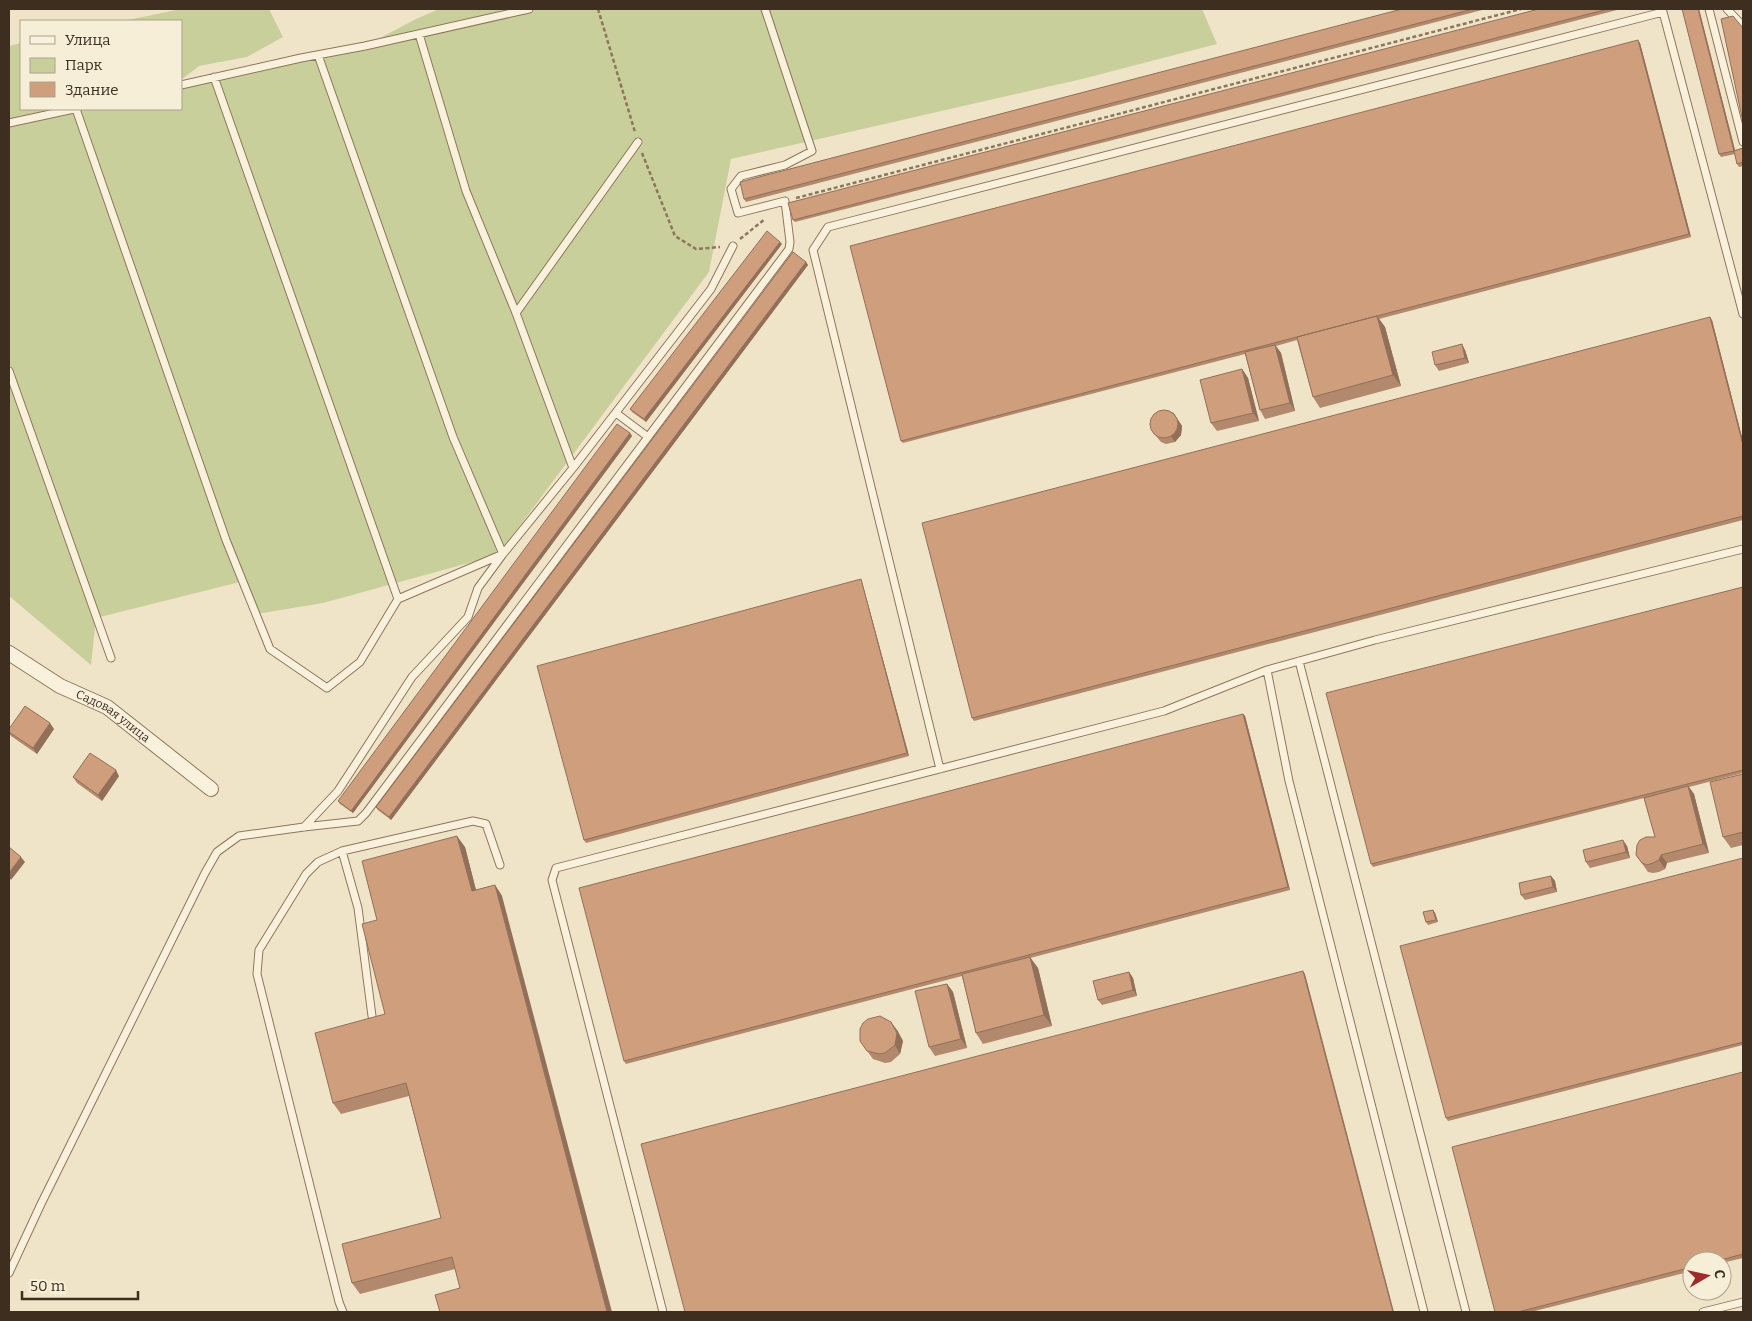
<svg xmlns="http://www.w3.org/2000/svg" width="1752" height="1321" font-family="Bitter,serif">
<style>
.green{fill:#c9cf9b}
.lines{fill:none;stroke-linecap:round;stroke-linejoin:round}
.lane-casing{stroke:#8d765c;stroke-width:9}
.street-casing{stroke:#8d765c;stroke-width:16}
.path{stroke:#8d765c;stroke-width:2.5;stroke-dasharray:4 2.5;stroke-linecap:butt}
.lane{stroke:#faf1dc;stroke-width:7}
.street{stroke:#faf1dc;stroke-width:14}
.wall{fill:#b2896c}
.shaded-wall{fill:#916f58}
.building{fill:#cf9f7d;stroke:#916f58}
.labels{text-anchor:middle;stroke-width:4;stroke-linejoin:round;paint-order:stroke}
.street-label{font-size:12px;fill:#3d2e20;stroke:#f7eed8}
</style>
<rect width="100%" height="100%" fill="#f0e4c8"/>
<path class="green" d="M181,9h88l14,28 -36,20 -48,9 -18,14v-59h-58z
M439,9h763l15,35 -135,35 -351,80 -22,113 -211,283 -175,48 -66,11 -17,-32 -144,36 -5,47 -82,-69v-550l12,-3v66h160v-24l184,-39 51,-27z"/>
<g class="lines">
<defs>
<path id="lane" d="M1709,9l34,133
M1727,9l16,17
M318,55l135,382 50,117 -105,45
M181,85l120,-27 64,-12 164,-37
M76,109l150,431 44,109 57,39 33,-26 38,-63 -184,-522
M9,123l65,-14
M516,313l122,-171
M9,371l102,287
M616,413l32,24
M573,468l138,-179 22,-43
M1299,661l167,651
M1267,670l22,111 135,531
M940,769l-127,-519 15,-23 835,-215 80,302
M304,827l34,-36 74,-114 56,-60 10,-29 25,-34 70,-86 -57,-155 -50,-122 -47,-157
M342,851l16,57 14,108
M9,1273l32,-69 164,-331 12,-21 22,-16 65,-9 54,-6 8,-8 423,-564 1,-7 -5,-41 -47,12 -7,-24 10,-13 44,-11 27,-14 -47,-142
M343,1312l-4,-10 -82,-328 2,-24 47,-76 12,-12 24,-11 131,-30 13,3 14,41
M663,1312l-111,-432 4,-12 608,-157 103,-41 108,-30 368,-91
M1703,1312l40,-10"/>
<g id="street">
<path id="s1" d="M9,653l51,33 47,21 104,82"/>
</g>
</defs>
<use href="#lane" class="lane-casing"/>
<use href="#street" class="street-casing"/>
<path class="path" d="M598,9l37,123
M642,153l33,83 21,13 24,-2
M796,198l725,-189
M740,239l25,-20"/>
<use href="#lane" class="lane"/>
<use href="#street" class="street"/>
</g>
<path class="wall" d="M1402,9h84l-740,193 -2,-3z
M1539,9h82l-826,213 -2,-2z
M1699,9l36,141 8,-2v18l-4,1 -2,-3 -2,-10 -14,3 -2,-3z
M1640,43l51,194 -312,82 6,8 16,59 -81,22 -7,-11 -16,-57 -21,6 5,7 14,58 -30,8 -5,-9 -15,-56 -342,89 -2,-2z
M782,244l-136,178 -14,-10 -2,-3z
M806,262l2,3 -417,555 -13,-10 -2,-3z
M1712,320l31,121v79l-769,201 -2,-3z
M1465,350l4,13 -30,8 -4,-6z
M1242,369l6,9 11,43 -42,10 -6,-8z
M1173,412l9,14 -1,9 -6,7 -9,2 -5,-2 -10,-12z
M630,433l2,3 -279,377 -13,-9 -2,-3z
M862,582l47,174 -323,87 -2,-3z
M1743,587v186l-54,14 5,7 15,59 -42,10 -2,6 -6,3 -6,1 -5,-1 -12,-17 19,-18 -11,-39 -271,69 -2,-3z
M1243,714l2,2 45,174 -260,68 8,10 14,58 -69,18 -7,-11 -14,-57 -336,88 -2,-3z
M9,729h45l-17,25 -26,-18 -2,-3z
M1743,774v71l-12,3 -8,-11z
M119,776l-17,25 -25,-18 -4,-6z
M1627,846l3,12 -40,10 -4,-6z
M465,847l11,43 19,-5 7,11 -42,392 -5,-19 -95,25 -8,-11 89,-65 -32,-122 -68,18 -8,-11 52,-89 -8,-94z
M1743,858v187l-295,76 -2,-3z
M1551,876l4,5 2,11 -32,8 -4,-5z
M1433,910l2,3 3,9 -10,3 -2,-3z
M1129,972l4,6 4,18 -35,9 -4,-5z
M947,984l6,8 14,56 -32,8 -6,-9z
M897,1030l6,11 -3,13 -9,8 -6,1 -12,-4 -13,-18z
M1743,1072v186l-21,5v-2h-30v10l-161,41h-36z"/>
<path class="shaded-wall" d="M1698,9h1l37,145 -2,-3z
M1638,40l2,3 51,194 -2,-3z
M780,242l2,2 -136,178 -2,-3z
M806,262l2,3 -417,555 -2,-3z
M1377,316l8,11 16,59 -8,-11z
M1710,317l2,3 31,121v4z
M1462,344l3,6 4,13 -4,-5z
M1275,345l6,8 14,58 -5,-8z
M1242,369l6,9 11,43 -6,-8z
M1178,420l4,6 -1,9 -6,7 -4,-6z
M630,433l2,3 -279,377 -2,-2z
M861,579l1,3 47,174 -2,-3z
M1243,714l2,2 45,174 -2,-3z
M50,723l4,6 -17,25 -4,-6z
M116,770l3,6 -17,25 -4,-6z
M1688,786l6,8 15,59 -6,-9z
M457,836l8,11 14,55 -7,-11z
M1623,840l4,6 3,12 -4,-6z
M1661,855l6,8 -2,6 -6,-9z
M21,857l4,5 -14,18 -2,-3v-4z
M1551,876l4,5 2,11 -4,-5z
M495,885l7,11 110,416h-5z
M1433,910l2,3 3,9 -2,-2z
M1030,957l8,11 14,58 -8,-11z
M1303,971l2,3 89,338h-1z
M1129,972l4,6 4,18 -4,-6z
M947,984l6,8 14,56 -6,-9z
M891,1022l6,8 6,11 -3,13 -5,-9z"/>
<path class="building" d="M1402,9h71l-729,190 -4,-17z
M1539,9h69l-815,211 -5,-17z
M1682,9h16l36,142 -15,3z
M1733,16l10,12v94l-22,-103z
M1638,40l51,194 -788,207 -51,-195z
M1743,148v14l-6,2 -3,-13z
M767,231l13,11 -136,177 -14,-10z
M793,252l13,10 -417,555 -13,-10z
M1377,316l16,59 -80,22 -16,-60z
M1710,317l33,128v71l-771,202 -50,-195z
M1462,344l3,14 -30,7 -3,-13z
M1275,345l15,58 -30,7 -15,-58z
M1242,369l11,44 -42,10 -11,-43z
M1150 424a14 14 0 1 1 28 0a14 14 0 1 1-28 0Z
M617,424l13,9 -279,378 -13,-10z
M861,579l46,174 -323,87 -47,-174z
M1743,587v183l-372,94 -45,-171z
M25,706l25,17 -17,25 -24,-16v-3z
M1243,714l45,173 -664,174 -45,-173z
M90,753l26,17 -18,25 -25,-18z
M1743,774v58l-20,5 -13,-55z
M1688,786l15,58 -42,11 -2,5 -6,3 -6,2 -5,-2 -6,-8 1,-10 3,-5 6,-3h9l-11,-39z
M457,836l15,55 23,-6 112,427h-167l-5,-17 25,-7 -8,-31 -100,26 -10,-39 99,-26 -35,-135 -73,20 -18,-70 70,-19 -23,-90 15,-4 -15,-59z
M1623,840l3,12 -40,10 -3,-12z
M9,847l12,10 -12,16z
M1743,858v184l-297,76 -46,-172z
M1551,876l2,11 -32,8 -2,-12z
M1433,910l3,10 -10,2 -3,-10z
M1030,957l14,58 -68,18 -14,-59z
M1303,971l90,341h-708l-44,-168z
M1129,972l4,18 -35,10 -5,-19z
M947,984l14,55 -32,8 -14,-56z
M880,1016l11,6 6,11 -2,12 -10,8 -6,1 -12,-3 -7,-10v-12l3,-6 5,-4z
M1743,1072v182l-26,7h-25v6l-174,45h-23l-43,-165z"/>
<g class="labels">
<g class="street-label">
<text dy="4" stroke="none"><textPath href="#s1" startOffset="122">Садовая улица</textPath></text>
</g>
</g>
<rect width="1752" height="1321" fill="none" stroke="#3d2e20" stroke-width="20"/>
<rect x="20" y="20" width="162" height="90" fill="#f7eed8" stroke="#ada18e"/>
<rect x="30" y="36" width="25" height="8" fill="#faf1dc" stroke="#ada18e"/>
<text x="65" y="45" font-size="15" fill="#3d2e20">Улица</text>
<rect x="30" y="58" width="25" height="15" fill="#c9cf9b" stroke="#ada18e"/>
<text x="65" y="70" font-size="15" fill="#3d2e20">Парк</text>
<rect x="30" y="82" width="25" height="15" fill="#cf9f7d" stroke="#ada18e"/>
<text x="65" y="95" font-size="15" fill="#3d2e20">Здание</text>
<g transform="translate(1707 1276) rotate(81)"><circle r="24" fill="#f7eed8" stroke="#ada18e"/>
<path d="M0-4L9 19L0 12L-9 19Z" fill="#9e2a2b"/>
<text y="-8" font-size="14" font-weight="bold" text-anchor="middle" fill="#3d2e20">С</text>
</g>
<path d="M22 1291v8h116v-8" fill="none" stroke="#3d2e20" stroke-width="2.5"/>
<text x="30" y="1291" font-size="15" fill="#3d2e20" stroke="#f7eed8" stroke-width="4" paint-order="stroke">50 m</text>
</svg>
